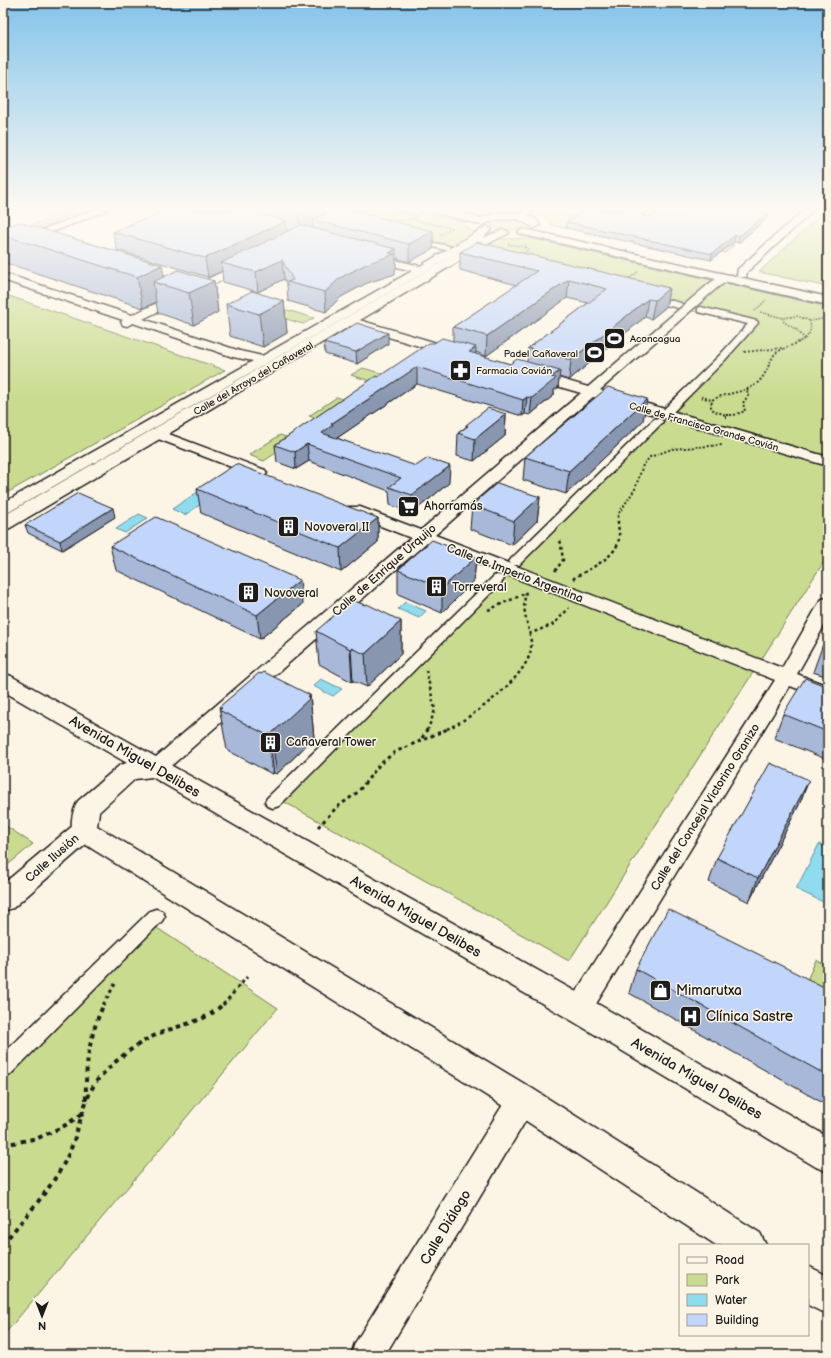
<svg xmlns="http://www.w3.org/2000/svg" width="831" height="1358" font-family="'Balsamiq Sans',sans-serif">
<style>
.green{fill:#c9db8f;stroke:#727c56}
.water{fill:#8fdcef;stroke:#618f9b}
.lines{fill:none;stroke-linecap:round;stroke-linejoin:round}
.pedestrian-casing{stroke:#1c1c1c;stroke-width:3}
.minor-casing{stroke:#1c1c1c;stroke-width:3}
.tertiary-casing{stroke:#1c1c1c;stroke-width:3}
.secondary-casing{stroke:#1c1c1c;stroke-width:3}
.path-far4{stroke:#1c1c1c;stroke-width:1.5;stroke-dasharray:1.5 1.5;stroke-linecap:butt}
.path-far3{stroke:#1c1c1c;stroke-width:2;stroke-dasharray:2 2;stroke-linecap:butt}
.path-far2{stroke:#1c1c1c;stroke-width:2.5;stroke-dasharray:3 3;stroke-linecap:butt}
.path-far1{stroke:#1c1c1c;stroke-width:3;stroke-dasharray:3.5 3.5;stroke-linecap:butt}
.path{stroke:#1c1c1c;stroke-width:4;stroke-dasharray:4.5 4.5;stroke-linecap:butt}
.pedestrian{fill:#fcf5e5;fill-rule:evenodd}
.minor{fill:#fcf5e5;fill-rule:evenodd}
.tertiary{fill:#fcf5e5;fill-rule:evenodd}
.secondary{fill:#fcf5e5;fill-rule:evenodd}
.wall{fill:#a7b8d8;stroke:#1c1c1c;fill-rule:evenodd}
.shaded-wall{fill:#8896b0;stroke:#1c1c1c}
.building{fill:#c2d6fb;stroke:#1c1c1c}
.labels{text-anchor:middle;stroke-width:3;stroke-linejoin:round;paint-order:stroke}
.far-poi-label{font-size:10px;fill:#1c1c1c;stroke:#fcf5e5;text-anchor:start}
.far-street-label{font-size:10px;fill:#1c1c1c;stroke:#fcf5e5}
.poi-label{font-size:12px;fill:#1c1c1c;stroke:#fcf5e5;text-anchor:start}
.street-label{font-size:12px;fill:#1c1c1c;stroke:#fcf5e5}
.near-street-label{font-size:14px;fill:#1c1c1c;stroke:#fcf5e5}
.near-poi-label{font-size:14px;fill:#1c1c1c;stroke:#fcf5e5;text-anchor:start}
</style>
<rect width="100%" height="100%" fill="#fcf5e5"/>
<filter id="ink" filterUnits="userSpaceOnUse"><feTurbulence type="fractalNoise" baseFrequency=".025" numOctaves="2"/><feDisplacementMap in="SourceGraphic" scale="8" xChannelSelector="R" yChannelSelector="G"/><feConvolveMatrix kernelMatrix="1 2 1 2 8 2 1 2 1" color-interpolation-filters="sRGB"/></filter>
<g filter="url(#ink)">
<path class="green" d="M70,210h13l-80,31v-5z
M289,210h123l53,13 2,5 5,3 34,8 23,-1 299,69v248l-259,406 -299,-167 479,-469z
M826,210h2v77l-69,-15z
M545,211l29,6 7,-5 153,33 -9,8 -121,-27 -20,-9 -19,11 -14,-3 -3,-6 -9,-4z
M514,218l8,3 3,4c-8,7 -27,7 -34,-1l7,-5z
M3,294l222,76 -222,125z
M287,310l27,8 -11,6 -27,-8z
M363,368l31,9 -12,8 -31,-10z
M337,397l16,6 -28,18 -16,-5z
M280,435l15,5 -31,21 -15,-6z
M3,824l30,20 -30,25z
M142,918l136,90 -275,328v-280z
M816,960l12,6v34l-24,-13z"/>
<path class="water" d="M202,489l12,6 -29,20 -13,-6z
M139,514l9,4 -23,15 -9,-4z
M405,602l21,9 -7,7 -21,-9z
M321,679l21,10 -9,7 -20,-10z
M819,844l9,4v44l-5,10 -27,-13z"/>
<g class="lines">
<defs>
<path id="pedestrian" d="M411,238l38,8 1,2 -4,2 -35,-8z
M648,295l33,8 1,2 -4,3 -33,-8 -1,-2z
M701,307l56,14 1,2 -33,37 -52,52h-8l-1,-2 1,-2 54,-52 29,-32 -50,-12v-4z
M658,418l5,3 -1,2 -143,142h-8l-2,-3 2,-3 143,-140z
M498,575l4,1 2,3 -2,3 -223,224 -6,2 -6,-2 -2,-4 2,-4 227,-222z
M156,909l6,2 3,5 -3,5 -152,154 -7,3v-24l147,-143z"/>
<path id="minor" d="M93,210h14l-104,42v-7z
M352,210h12l-29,16h-6l-2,-2z
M524,210h11l-11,9h-6l-2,-2z
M804,210h10l-67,62 -1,5h-8l-1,-2 1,-6z
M487,226l5,3 -10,10 -473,273 -6,2v-11l250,-142 -20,-4 -100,-34 -6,3 -4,-1 -2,-3 2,-2 -120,-40v-7l129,42 109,-52h8l1,2 -1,2 -106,52 97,32 22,5 150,-85 -45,-12 -1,-2 1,-2 4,-1 49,12z
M732,275l5,3 -1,2 -10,2 -8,5 -118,103 228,67v9l-235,-69 -158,138 347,133 37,-65 3,-4 6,-1v21l-31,55 31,12v14l-38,-14 -202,331 -9,4 -9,-4 -4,-8 4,-8 205,-321 -349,-137 -263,230 -7,3 -7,-3 -3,-5 3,-5 262,-225 -63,-25 -2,-3 2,-3h12l61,23 160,-137 -52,-15 -1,-3 1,-3 5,-1 54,16 122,-104 9,-6z
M349,317l108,32 2,3 -2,3h-8l-104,-31 -2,-3z
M158,430l107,40 2,3 -2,3h-10l-102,-39 -2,-3 2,-3z
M522,1086l10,4 4,10 -4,10 -147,245h-34l4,-12 157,-253z"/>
<path id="tertiary" d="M84,821l9,3 4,7 -4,7 -80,70 -10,3v-27l72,-60z"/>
<path id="secondary" d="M432,210h20l28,8 21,-6 17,1 17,5 5,7 -6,3 -16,-9 -23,1 -13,5 -49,-13z
M524,229l304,68v8l-308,-71 -2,-2z
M503,230l4,1 2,2 -16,8 -483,287 -7,2v-14l482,-279z
M3,673l8,3 578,323 239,138v35l-12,-5 -247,-148 -417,-242 -17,2 -36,33 -2,14 436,263 227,144 6,12h-50l-205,-134 -436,-273c-6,-11 -3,-26 3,-37l42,-36 7,-2 -124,-72z
M808,1266l20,10v39l-20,-10z"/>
</defs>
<use href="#pedestrian" class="pedestrian-casing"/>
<use href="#minor" class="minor-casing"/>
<use href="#tertiary" class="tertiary-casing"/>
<use href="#secondary" class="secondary-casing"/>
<path class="path-far4" d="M394,210l23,6 -6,3
M408,214l6,-4
M380,220c11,-5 21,4 30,-1l41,9 -11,7
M508,244l16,3 2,-2
M521,255l9,-6 -6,-2
M627,280l12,-9
M755,311l11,-11
M760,312l23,6
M805,339l-8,-9 -13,-8 -1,-4 14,-2 13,5
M797,343c11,-5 15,-10 13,-22l18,-3"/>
<path class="path-far3" d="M744,352l39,-4
M701,397l11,3
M726,415h8l11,-4 -2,-8 5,-7 -1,-8
M726,418v-3l-12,-4 -3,-4 1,-7c14,-8 31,-6 44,-16 12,-9 13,-25 20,-31 6,-5 16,-7 23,-11
M619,513l16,-24 8,-24 7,-8 22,-8 50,-4"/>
<path class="path-far2" d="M555,571l8,-11 -3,-22
M573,579c14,-10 43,-20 46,-40 1,-9 -3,-18 0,-27
M488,610l36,-16
M529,634l25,-10 15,-16
M426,670l9,40 -7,19
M447,729c25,-11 82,-53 84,-81 1,-21 -11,-31 -5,-57"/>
<path class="path-far1" d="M422,738l6,-10
M318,827l18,-19 22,-16 21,-27 16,-13 55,-24
M103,1005l12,-21
M223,1005l24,-28"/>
<path class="path" d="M86,1100c-1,-33 3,-65 18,-96
M3,1145l35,-7 26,-12 18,-12
M3,1244c23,-29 51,-57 66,-91 10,-21 15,-59 31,-76 16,-17 35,-33 58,-43 22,-10 47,-11 65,-30"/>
<use href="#pedestrian" class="pedestrian"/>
<use href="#minor" class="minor"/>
<use href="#tertiary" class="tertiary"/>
<use href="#secondary" class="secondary"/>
</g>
<path class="wall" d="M166,210h158v5l109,16v18l-24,13 -13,-4v10l-1,1v5l-28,9 -26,14 -15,15 -38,-11 -1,-16 -3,-6 -26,13 -35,-10 -1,-11 -14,6 -91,-27 -4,-18z
M580,210h70l-7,7h1l118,-5 4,7 -28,24 -4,-1 -23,18 -145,-32 1,-6 16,-11z
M3,228l161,48 50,5 4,31 -24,13 -36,-12 -2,-11 -13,6 -140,-46z
M460,252l209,36 -3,19 -15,12 -6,-2 -76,63 -10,-3 -1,11 -4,2v5l-24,20 -5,-1 -3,2 -105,-32 -80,54 112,45 -37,30 -22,-8 -1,-14 -80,-30 -13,8 -19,-7 -2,-17 103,-68 75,-36v-14l64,-42 -57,-15zM567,298l21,5 -60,45 -1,14 -17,2 -34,-10v-2l10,4z
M284,301l3,32 -24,14 -33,-11 -4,-32z
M324,343l64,1 -31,20 -32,-10z
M506,414l-1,22 -31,25 -17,-5 1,-23 8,-6v-2z
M643,421l-77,73 -43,-14 2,-23z
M197,489l181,29v24l-37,30 -140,-59z
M540,497l-3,24 -25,24 -42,-16 2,-24z
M115,517l-53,33 -34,-17 -3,-8z
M110,546l193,58 -43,35 -144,-69z
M476,557l-2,24 -32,32 -44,-19v-24z
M401,621v33l-34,33 -14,-6 -1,1 -33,-18 -3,-33z
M828,637v40l-15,-5 9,-25z
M828,687v73l-54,-22 9,-24z
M310,695l4,43 -37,36 -3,-1 -2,1 -45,-24 -8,-43z
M809,780l-10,25 -50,97 -40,-20 8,-24z
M636,969l192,20v117l-199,-113z"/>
<path class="shaded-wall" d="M298,210h26v11l-11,-1v7l-13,6z
M644,210h6l-10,9 1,-6z
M768,213l-2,6 -28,24 1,-7z
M286,221l2,18 -67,24 1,8 -14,6 -3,-19z
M433,231v18l-24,13v-18z
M735,235l-1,7 -23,18 1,-6z
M396,249v19l-1,1v5l-28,9 -26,14 -15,15 -1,-20 15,-14 26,-14z
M282,260l2,19 -26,13 -2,-20z
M162,265l4,21 -13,-4 3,20 -13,6 -6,-31z
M569,279l-2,19 -81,58 1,-20z
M214,281l4,31 -24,13 -5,-32z
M669,288l-3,19 -15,12 4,-19z
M648,299l-3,18 -76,63 2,-20z
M284,301l3,32 -24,14 -4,-33z
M388,333v11l-31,20 -1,-12z
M476,347l-1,17 -6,-12z
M417,367v17l-83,56v2l-10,8 -2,-17 9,-9z
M560,371l-2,17 -4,2v5l-24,20 2,-17 19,-21z
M527,397l-2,17 -3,2 1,-16z
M647,399l-4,22 -77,73 3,-23z
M506,414l-1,22 -31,25 1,-22z
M307,444l2,17 -13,8 -1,-17z
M450,466l-1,17 -37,30v-18z
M540,497l-3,24 -25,24 2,-24z
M113,508l2,9 -53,33 -2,-9z
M378,518v24l-37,30 -1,-24z
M476,557l-2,24 -32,32v-25z
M300,580l3,24 -43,35 -3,-24z
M401,621v33l-34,33 -2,-33z
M351,648l2,33 -1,1 -2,-33z
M310,695l4,43 -37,36 -6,-40z
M269,733l5,40 -2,1 -5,-39z
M809,780l-10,25 -50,97 9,-24z"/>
<path class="building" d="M166,210h82l38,11 -81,37 -92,-26z
M332,210h17l84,21 -24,13 -96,-24z
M585,210h59l-3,3v2l3,2h7l8,-7h98l11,3 -29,23 -4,-1 -23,19 -145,-32z
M19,222l143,43 -25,12 -134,-42v-7z
M301,225l95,24 -7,4 6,1 -29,10 -26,14 -15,14 -38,-10 6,-2 -11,-20 -26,12 -35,-9z
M477,242l192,46 -14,12 -7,-1 -77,61 -43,-12 79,-59 -38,-10 -82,57 -34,-9 84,-56 -77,-19z
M178,270l36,11 -25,12 -36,-11z
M252,291l32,10 -25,13 -33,-10z
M357,323l31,10 -32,19 -32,-9z
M442,338l34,9 -7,5 41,12 7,-5 43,12 -9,6 5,1 -2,2 -22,18 -5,-1 -4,3 -106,-33 -86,57 2,1 -11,8 94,33 12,-8 22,8 -38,29 -23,-8 12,-9 -94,-34 -12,8 -20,-7 101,-69 2,1 51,-34h5z
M608,387l39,12 -78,72 -44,-14z
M488,408l18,6 -31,25 -17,-6 10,-7 -2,-1z
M236,464l142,54 -38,30 -143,-59z
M497,483l43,14 -26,24 -42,-16z
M78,493l35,15 -53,33 -35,-16z
M156,517l144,63 -43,35 -147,-69z
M432,540l44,17 -34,31 -44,-18z
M352,600l13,5 2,-1 34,17 -36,33 -14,-6 -1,1 -34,-18z
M828,637v12l-6,-2z
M264,672l46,23 -2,2 2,1 -39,36 -2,-1 -2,2 -48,-25 3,-2 -3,-1 40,-34 2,1z
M805,678l23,9v45l-45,-18z
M770,763l39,17 -51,98 -41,-20z
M668,909l160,80v87l-192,-107z"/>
</g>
<linearGradient id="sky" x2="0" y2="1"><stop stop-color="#84c4eb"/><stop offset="0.52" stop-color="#fefaf3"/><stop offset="1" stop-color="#fefaf3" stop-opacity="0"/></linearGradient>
<rect width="831" height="401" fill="url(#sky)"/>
<defs>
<symbol id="stadium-square" viewBox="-11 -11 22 22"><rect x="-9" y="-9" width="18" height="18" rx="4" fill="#1c1c1c" stroke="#fcf5e5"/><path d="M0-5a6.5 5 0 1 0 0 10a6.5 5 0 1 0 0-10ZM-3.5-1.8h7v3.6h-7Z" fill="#fff"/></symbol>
<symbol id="pharmacy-square" viewBox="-11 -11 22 22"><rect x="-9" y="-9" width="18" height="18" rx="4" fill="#1c1c1c" stroke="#fcf5e5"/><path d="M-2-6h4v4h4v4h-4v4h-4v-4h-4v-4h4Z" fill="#fff"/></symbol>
<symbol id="supermarket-square" viewBox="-11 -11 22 22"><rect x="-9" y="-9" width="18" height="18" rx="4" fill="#1c1c1c" stroke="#fcf5e5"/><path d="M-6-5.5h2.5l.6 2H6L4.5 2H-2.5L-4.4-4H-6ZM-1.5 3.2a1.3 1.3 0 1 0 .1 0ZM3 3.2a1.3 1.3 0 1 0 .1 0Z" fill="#fff"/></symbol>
<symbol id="building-square" viewBox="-11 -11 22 22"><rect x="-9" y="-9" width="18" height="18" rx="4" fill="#1c1c1c" stroke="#fcf5e5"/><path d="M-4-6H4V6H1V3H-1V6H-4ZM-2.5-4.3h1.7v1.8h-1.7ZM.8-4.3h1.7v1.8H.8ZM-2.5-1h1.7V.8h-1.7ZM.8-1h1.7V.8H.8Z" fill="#fff"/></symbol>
<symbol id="shop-square" viewBox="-11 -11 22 22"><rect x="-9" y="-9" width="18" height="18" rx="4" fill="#1c1c1c" stroke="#fcf5e5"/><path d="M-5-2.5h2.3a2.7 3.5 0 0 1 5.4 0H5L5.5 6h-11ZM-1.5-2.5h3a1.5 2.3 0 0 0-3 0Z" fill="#fff"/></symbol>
<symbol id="hospital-square" viewBox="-11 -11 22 22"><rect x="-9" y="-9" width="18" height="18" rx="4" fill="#1c1c1c" stroke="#fcf5e5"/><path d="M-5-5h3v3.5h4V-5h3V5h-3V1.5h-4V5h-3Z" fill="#fff"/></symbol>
</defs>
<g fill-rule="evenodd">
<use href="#stadium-square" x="602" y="326" width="25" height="25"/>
<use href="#stadium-square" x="582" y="340" width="25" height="25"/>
<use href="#pharmacy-square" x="448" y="358" width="25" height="25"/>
<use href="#supermarket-square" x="396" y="494" width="25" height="25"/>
<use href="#building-square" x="276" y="514" width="25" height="25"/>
<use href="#building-square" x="424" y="574" width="25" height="25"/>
<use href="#building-square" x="236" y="580" width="25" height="25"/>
<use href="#building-square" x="258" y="730" width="25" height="25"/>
<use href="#shop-square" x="648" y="978" width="25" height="25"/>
<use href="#hospital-square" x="678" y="1004" width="25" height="25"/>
</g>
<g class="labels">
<g class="far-poi-label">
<text x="630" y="342">Aconcagua</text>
<text x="578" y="357" text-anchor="end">Padel Cañaveral</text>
<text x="476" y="374">Farmacia Covián</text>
</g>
<g class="far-street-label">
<text transform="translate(253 378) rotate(-30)" y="4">Calle del Arroyo del Cañaveral</text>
<text transform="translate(704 426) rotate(16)" y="4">Calle de Francisco Grande Covián</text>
</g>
<g class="poi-label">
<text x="424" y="510">Ahorramás</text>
<text x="304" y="531">Novoveral II</text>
<text x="452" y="591">Torreveral</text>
<text x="264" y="597">Novoveral</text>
<text x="286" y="746">Cañaveral Tower</text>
</g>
<g class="street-label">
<text transform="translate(384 570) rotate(-41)" y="4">Calle de Enrique Urquijo</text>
<text transform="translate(515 573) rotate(21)" y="4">Calle de Imperio Argentina</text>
<text transform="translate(705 807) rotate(-58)" y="4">Calle del Concejal Victorino Granizo</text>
<text transform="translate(52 858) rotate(-41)" y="4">Calle Ilusión</text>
</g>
<g class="near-street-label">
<text transform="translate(135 756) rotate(30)" y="5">Avenida Miguel Delibes</text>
<text transform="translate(416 916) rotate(30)" y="5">Avenida Miguel Delibes</text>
<text transform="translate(697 1078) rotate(30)" y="5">Avenida Miguel Delibes</text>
<text transform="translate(445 1227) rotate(-59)" y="5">Calle Diálogo</text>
</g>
<g class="near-poi-label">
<text x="676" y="995">Mimarutxa</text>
<text x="706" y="1021">Clínica Sastre</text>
</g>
</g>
<rect width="831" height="1358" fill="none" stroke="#fcf5e5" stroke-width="16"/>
<rect x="8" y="8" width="815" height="1342" fill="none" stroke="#1c1c1c" stroke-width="1.5" filter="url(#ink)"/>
<rect x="679" y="1244" width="130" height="92" fill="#fcf5e5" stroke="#a29e95"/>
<rect x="687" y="1257" width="20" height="6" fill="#fcf5e5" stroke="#a29e95"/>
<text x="715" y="1264" font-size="12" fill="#1c1c1c">Road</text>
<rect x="687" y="1274" width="20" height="12" fill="#c9db8f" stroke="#a29e95"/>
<text x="715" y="1284" font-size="12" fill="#1c1c1c">Park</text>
<rect x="687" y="1294" width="20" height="12" fill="#8fdcef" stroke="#a29e95"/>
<text x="715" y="1304" font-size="12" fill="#1c1c1c">Water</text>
<rect x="687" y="1314" width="20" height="12" fill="#c2d6fb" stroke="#a29e95"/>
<text x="715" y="1324" font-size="12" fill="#1c1c1c">Building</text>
<g transform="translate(42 1316) rotate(180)" stroke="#fcf5e5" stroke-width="3" paint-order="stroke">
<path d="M0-3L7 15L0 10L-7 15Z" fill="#1c1c1c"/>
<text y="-6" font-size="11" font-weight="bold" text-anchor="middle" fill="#1c1c1c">N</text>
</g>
</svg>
